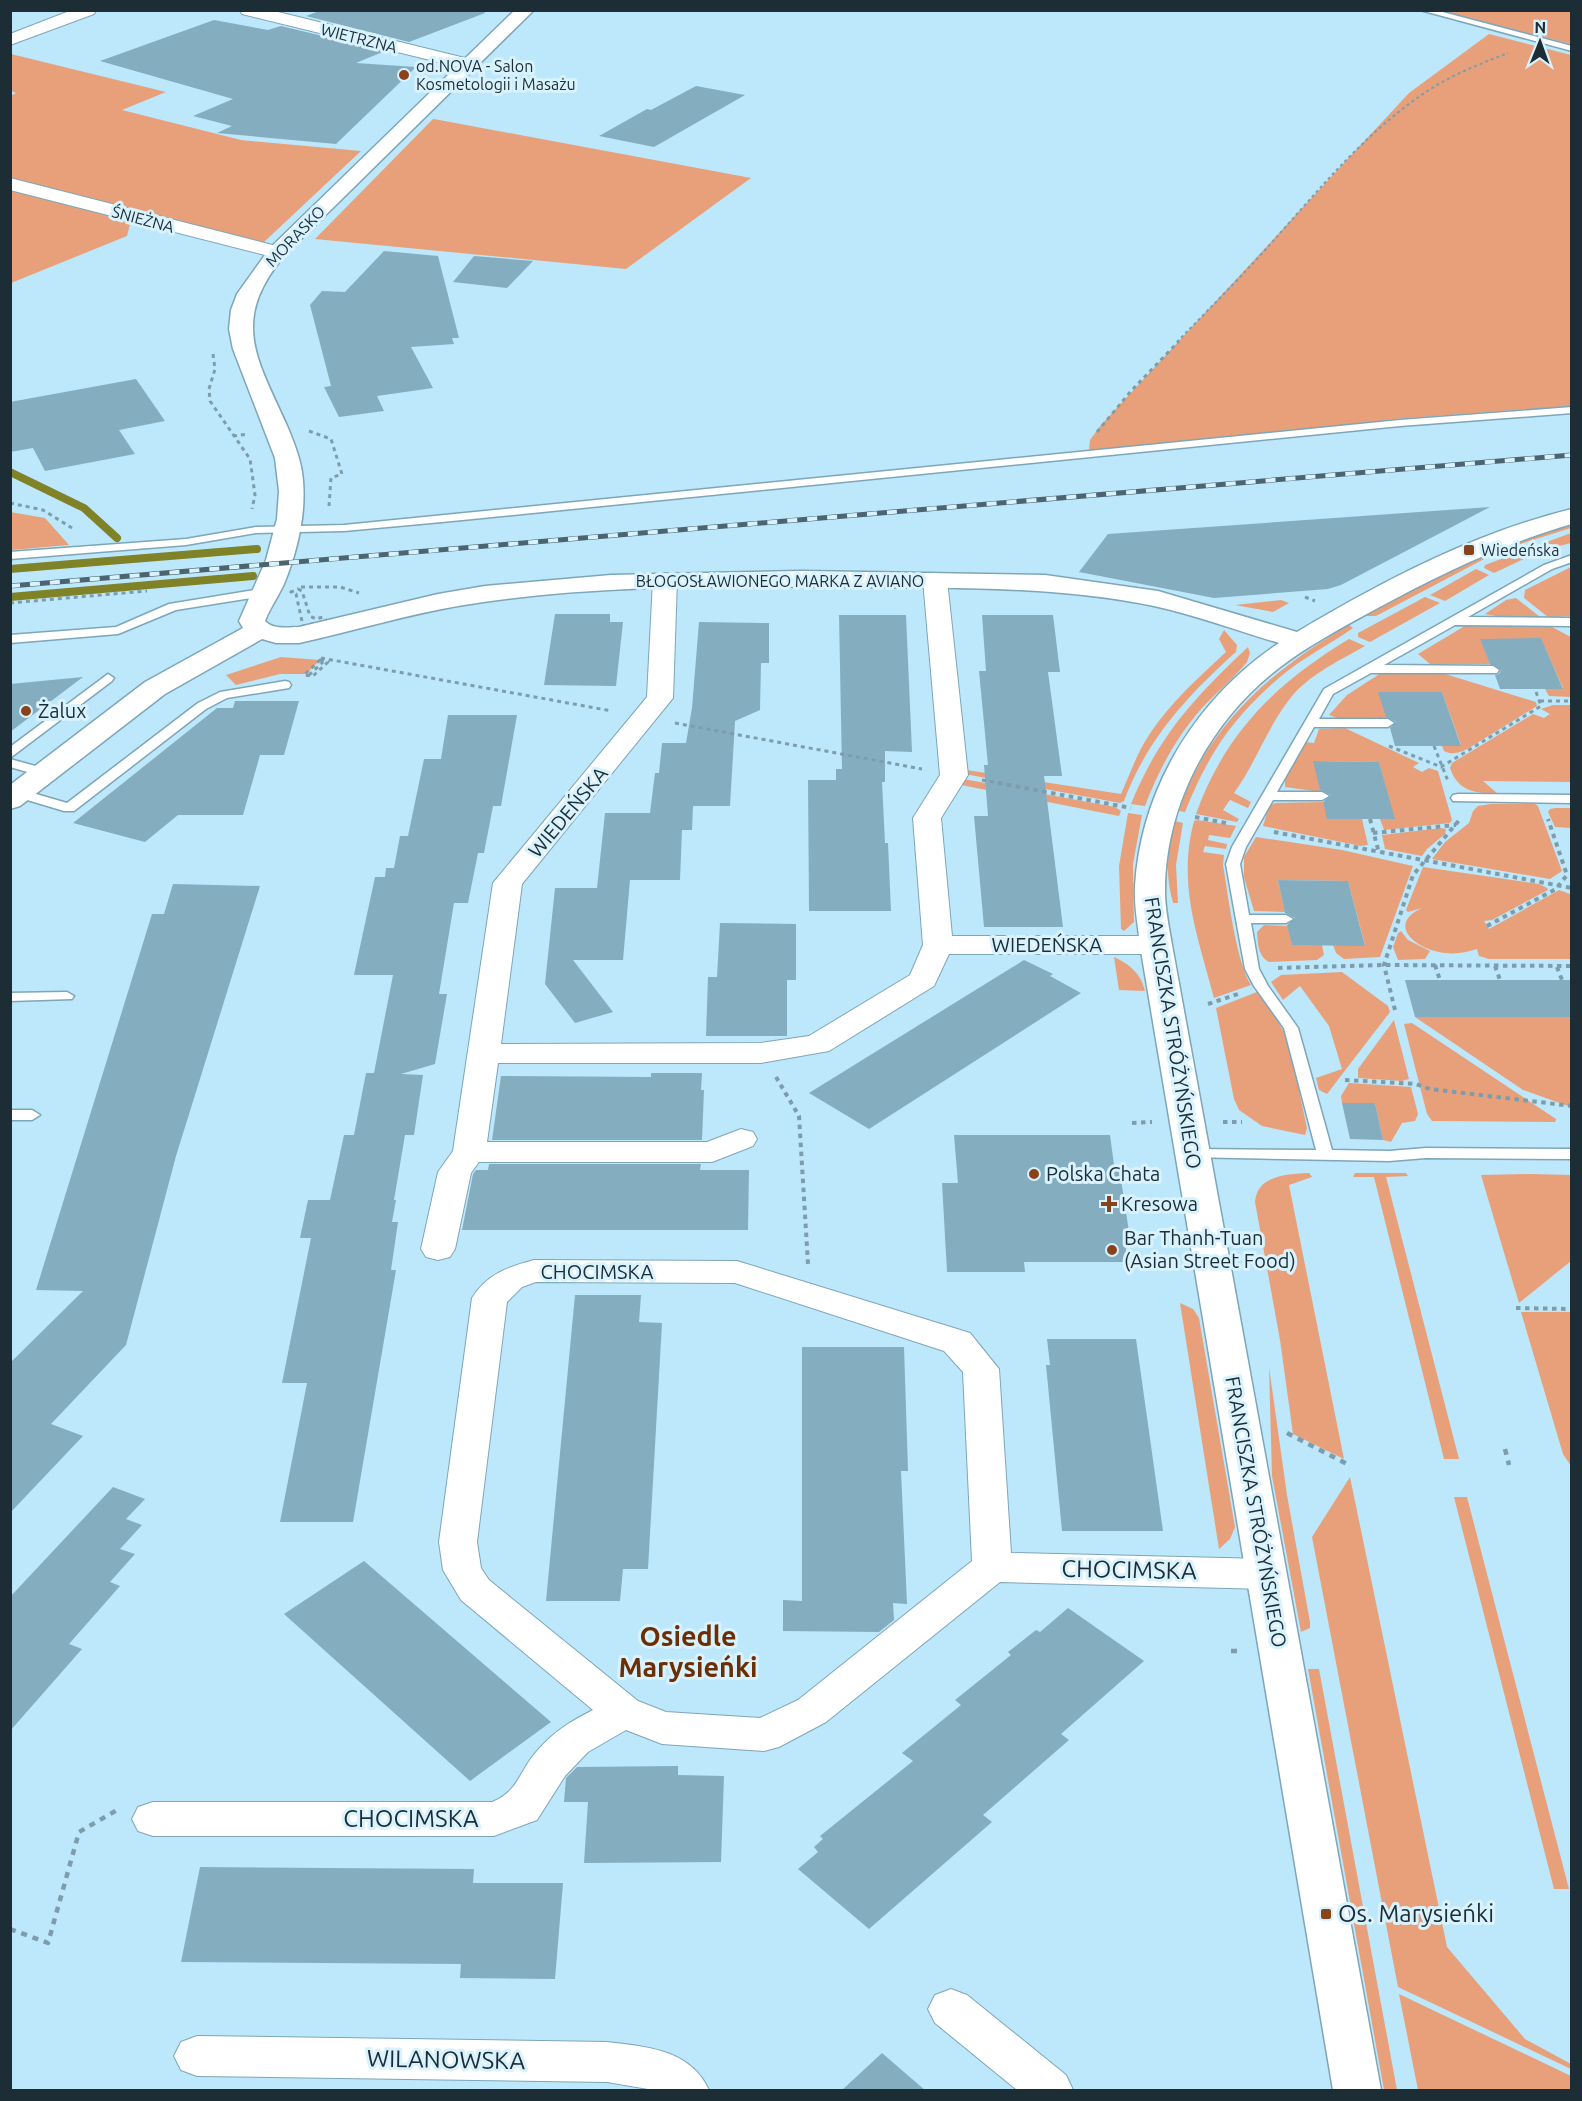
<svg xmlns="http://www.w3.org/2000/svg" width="1582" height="2101" font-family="Ubuntu,sans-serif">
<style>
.green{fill:#e8a07b}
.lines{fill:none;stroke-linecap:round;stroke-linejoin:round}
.stream{stroke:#808228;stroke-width:8}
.building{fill:#84adc0}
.service-casing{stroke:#7da6b8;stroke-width:3}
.minor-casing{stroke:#7da6b8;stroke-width:2}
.tertiary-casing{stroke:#7da6b8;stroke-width:3}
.path-far3{stroke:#7d9dac;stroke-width:2;stroke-dasharray:3 3;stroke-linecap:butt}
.path-far2{stroke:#7d9dac;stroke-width:3;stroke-dasharray:4 4;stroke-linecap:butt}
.path-far1{stroke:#7d9dac;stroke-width:4;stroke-dasharray:4.5 4.5;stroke-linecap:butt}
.path{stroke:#7d9dac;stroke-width:4.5;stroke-dasharray:6 6;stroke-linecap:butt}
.service{fill:#fff;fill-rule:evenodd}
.minor{fill:#fff;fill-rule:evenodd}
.tertiary{fill:#fff;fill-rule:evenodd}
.rail-casing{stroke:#4c646f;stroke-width:5}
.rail{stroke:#d8f2fe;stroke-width:4;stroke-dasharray:10;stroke-linecap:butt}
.poi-dot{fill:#89431b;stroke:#d8f2fe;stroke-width:2}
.labels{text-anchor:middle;stroke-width:6;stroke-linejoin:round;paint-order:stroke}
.far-street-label{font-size:16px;fill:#1d2d35;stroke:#d8f2fe}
.far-poi-label{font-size:16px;fill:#1d2d35;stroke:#d8f2fe;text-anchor:start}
.poi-label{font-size:20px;fill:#1d2d35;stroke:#d8f2fe;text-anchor:start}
.street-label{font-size:20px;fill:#1d2d35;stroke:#d8f2fe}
.near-street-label{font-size:24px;fill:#1d2d35;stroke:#d8f2fe}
.near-poi-label{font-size:24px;fill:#1d2d35;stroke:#d8f2fe;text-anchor:start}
.near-quarter-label{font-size:27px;font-weight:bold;fill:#6c2e05;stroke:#d8f2fe}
</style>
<rect width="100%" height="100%" fill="#bde7fb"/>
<path class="green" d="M1443,11h128v33z
M1489,34l82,21v351l-176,13 -48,7 -258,25 1,-11 11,-15 308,-332z
M11,54l155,38 -44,18 119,30 120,11 -98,92 -88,-21 -45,2 -3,12 -116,47 -1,-187 6,-3 -5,-2z
M433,119h1l317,59 -125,91 -311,-30z
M10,512l35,6 24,27 -58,5z
M1571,523v5l-48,15 -35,14 -112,59h-11l76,-41 60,-28z
M1571,533v10l-28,7 -49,23 -10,-5 1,-3z
M1571,567v49l-23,1 -24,-19 1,-8z
M1476,569l13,6 -44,26 -15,-6z
M1425,597l15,6 -70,39 -12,-5v-4z
M1516,598l24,19 -44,-1 -11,-2 21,-14z
M1281,600l8,3 -16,9 -38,-7z
M1468,624l82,2 21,11v60l-22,-1 -4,-7 18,-1 -22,-49h-60l9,25h-60l-12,-10z
M1349,625l4,3c-24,17 -51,30 -73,49 -47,40 -72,77 -95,135l-6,-1c28,-86 94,-142 170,-186z
M1224,630l13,15 -1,7c-48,43 -89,87 -112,149l-4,2 -161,-30 1,-4 161,25c9,-20 16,-41 28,-59 21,-32 49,-57 77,-83l-7,-13z
M1349,639l16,7c-26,15 -53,27 -73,50 -24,29 -36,67 -58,97l17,9 -3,6 -18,-8 -7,10 16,9 -2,3 -41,-8c29,-81 80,-131 153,-175z
M1248,647l2,6 -3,9c-14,17 -31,31 -46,47 -25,29 -43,62 -56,97l-14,-2c28,-69 64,-107 117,-157z
M281,657l39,3 -14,14h-26l-44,11 -10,-10z
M1381,673h61l94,29 1,4 -68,42c-8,4 -16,8 -25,3l-2,-5 19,-1 -19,-53h-63l8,26 -44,2 -14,-5 18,-20z
M1571,705v77l-88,-1 15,13c-22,-1 -40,-2 -48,-26l2,-5 81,-49 11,4 6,-4 -9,-5 12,-4z
M1345,728l74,35 -6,4 9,5 7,-4 9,3 14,49 -2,3 -66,7 -4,-11h14l-15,-57 -65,-1 7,31 -36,-5v-10l20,-35 9,1 5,-14z
M958,778l157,29 6,4 -2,5 -163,-32z
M1323,802l5,17h34l6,26 -7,1 -98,-20 6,-20 6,-3z
M1491,804h44l3,2 24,65 -12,8 -118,-20 13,-17 24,-19 4,-12 5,-5z
M1555,808h16v20l-16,-1 -7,-15 2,-3z
M1128,813l14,2 -9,49 1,58 -10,9 -3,-2 -2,-63z
M1197,820l39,6 -6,12 -21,-3 -1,5 19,4 -1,5 -21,-3 -2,6 21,3 -1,10c5,29 13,97 28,120l-37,13c-16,-62 -37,-113 -20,-177z
M1175,821l8,2 -7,42 2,38h-5c-8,-28 -6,-54 2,-82z
M1441,828l5,1 -1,5 -18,15 -5,7 -37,-7 -3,-14z
M1256,837l86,13 71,16 -33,91 -36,2 -8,-6 -3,-8h32l-17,-64 -70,-1 7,32 -31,-1 -10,-34v-20z
M1423,867l116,17 8,4 1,2 -56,30 -8,1 5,8 70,-39 11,4 1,65h-82l-10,-3 -2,-7c-12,4 -25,6 -38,3 -25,-5 -52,-28 -17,-44l-14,4 -2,-2z
M1264,925l24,1 4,19h30l2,10 -7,5 -48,2c-11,-6 -11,-18 -12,-30z
M1401,931l7,9 22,11 -5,8 -27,1 -5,-13 5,-14z
M1114,957c15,7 27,16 31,34l-26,-1z
M1342,972l46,34 2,6 -63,82 -8,-4 -3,-12 26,-9 -13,-43 -29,-40 -17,14 -12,-18 10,-7z
M1257,992l15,19 16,28 19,89 -2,7 -43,-9 -23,-16 -5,-11 -18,-91z
M1415,1017h156v90l-48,-17z
M1394,1020l15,59 -7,2 -44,-3v-9z
M1412,1023l144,96v1l-1,2 -123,-1 -5,-7 -23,-90z
M1349,1083l62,4 7,27 -3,7 -13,2 -11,19 -8,-2 -8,-37h-33l-1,-7z
M1309,1173l3,4 -23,8 55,274 -51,-25 -13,-94 -25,-138c2,-27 33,-28 54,-29z
M1355,1173h51l2,3 -22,1 73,282h-15l-70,-282h-21z
M1531,1174l40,1v86l-52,42 -38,-128z
M1180,1303l13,6 6,9 36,209 -5,12 -11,10z
M1521,1312h50v154l-8,-12z
M1269,1367l18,128 23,127v6l-9,4 -29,-156z
M1350,1477l97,470 78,92 46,25v5l-173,-82 -86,-450z
M1454,1497h13l102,392h-15z
M1308,1669h11l78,421h-13z
M1399,1994l172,82v14h-153z"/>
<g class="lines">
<path class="stream" d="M10,472l74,36 33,30
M10,569l247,-20
M10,597l243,-21"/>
</g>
<path class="building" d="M322,10h162l1,3 -76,29 -103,-26z
M214,20l54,10 13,-4 104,25 -29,12 60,4 -80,77 -119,-11 15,-7 -39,-10 40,-17 -133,-38z
M696,86l49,9 -91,52 -55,-11 48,-27 4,1z
M384,251l54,5 21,82h-7l2,6 -43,3 22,41 -56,8 7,15 -45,6 -15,-30 7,-1 -21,-81 12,-14 23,1z
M474,256l59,5 -26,27 -54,-6z
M136,379l29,42 -46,9 16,24 -90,17 -12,-23 -23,4v-50z
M1490,507l-149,78 -13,4 -114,9 -135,-26 29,-38z
M555,614h55v8h13l-7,64 -72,-1z
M839,615h67l6,137 -27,-1v31h-3l3,61h3l3,68h-82l-1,-131h28v-11h6z
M982,615h71l7,57h-12l14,104h-18l19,151h-79l-10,-111h14l-4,-51h4l-9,-94h7z
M699,622l70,1v40h-8l-1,47 -25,11 -5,85h-37l-1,24h-10l-2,50h-50l-7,80h-50l40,52 -38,11 -30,-39 10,-96h42l8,-75h45l5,-40h4l3,-30h24l6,-35z
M1541,638l22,51h-63l-5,-14 4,-1 2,-4 -11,-6 -10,-25z
M83,677l-73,55v-48z
M1378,692h64l19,54h-66l-5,-18 6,-6 -10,-5z
M235,701h64l-15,54h-24l-17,60h-65l-33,27 -72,-19 144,-115h16z
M448,715h69l-16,91h-8l-9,47h-6l-10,50h-14l-15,91h8l-12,70 -34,10 22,1 -9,60h-9l-11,65h2l-4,22h6l-7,48h5l-43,252h-73l27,-139h-25l29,-145h-11l8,-38h22l14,-65h10l12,-62h8l19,-98h-39l4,-19 17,-79h10l1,-9h8l6,-32h8l16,-77h17z
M1313,761l66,1 16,57h-68l-4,-17 8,-7 -11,-5z
M1278,880l70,1 17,65 -73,-1 -5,-20 8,-7 -10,-5z
M173,884l87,2 -84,270 -50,189 -75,79 32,12 -73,77v-150l73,-72 -47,-1 116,-376h12z
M720,923l76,1v56h-9v56h-81l2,-59h9z
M1024,960l29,14 -3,2 31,17 -212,136 -60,-36z
M1405,980h167v37h-157z
M651,1073h51l-1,17h3l-2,50h-210l9,-64 150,1z
M1342,1103h33l8,37 -33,-1z
M954,1135h156l4,30 5,2 11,71h-6l4,24h-104l1,10h-78l-5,-89h16z
M489,1164h212l-1,6h49l-1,60h-286l11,-56 3,-4h12z
M575,1295h66l-2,27 23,1 -14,246h-25l-3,32h-74z
M1047,1339h89l27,192h-101l-16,-166h4z
M802,1347h102l4,124h-7l6,133 -14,-1 1,17 -15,12 -96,-1v-31l19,1z
M113,1487l32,12 -19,20 16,6 -22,24 15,5 -25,28 10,4 -51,58 13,5 -72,82v-134z
M364,1561l187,161 -81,59 -186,-167z
M1068,1608l76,53 -83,73 8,6 -86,75 9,7 -123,107 -71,-60 20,-17 -4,-5 9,-8 -3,-3 93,-75 -11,-8 59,-48 -6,-5 56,-45 -3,-3 28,-22 4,2z
M678,1766v9l46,1 -3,86 -137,1 4,-61h-24l2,-24 11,-11z
M200,1867l274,2 -1,14h90l-8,96 -95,-1 1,-14 -280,-2z
M882,2053l44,38h-85z"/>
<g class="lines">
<defs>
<path id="service" d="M1420,10h15l137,36v5z
M1572,407v6l-172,13 -958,96 -98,9 -88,2 -70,12 -176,14v-7l176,-13 70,-12 88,-2 1056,-105z
M1572,555v7l-20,7 -84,48 104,1v8l-117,-1 -71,40 109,1 6,4 -2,3h-126l-38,21 -14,25h69l6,4 -6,4h-74l-37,65h45l7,4 -7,4h-49l-27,47 -6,17 9,51h37l7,4 -7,4h-35l8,46 9,17 30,42 34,122 57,1 37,-3 146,1v10l-146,-1 -37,3 -203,-4 -2,-3 2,-3 6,-2 124,1 -32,-122 -30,-42 -9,-17 -19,-105 6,-17 92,-158 220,-124z
M266,588l6,4 -2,3 -94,15 -58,24 -108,9v-8l106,-8 53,-23z
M108,674l6,4 -2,3 -102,77v-11z
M285,681l4,1 2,3 -2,3 -62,10 -21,11 -132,102h-10l-50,-15 -2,-3 7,-4 48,14 131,-100 22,-11z
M10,759l40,11 2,3 -7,4 -35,-10z
M1458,794l114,1v8l-119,-2 -2,-3 2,-3z
M67,992l7,4 -2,3 -62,2v-8z
M10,1110h22l8,5 -8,5h-22z"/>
<path id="minor" d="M72,10h24l-2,4 -84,31v-11z
M240,10h30l207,51 3,4 -3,4 -6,1 -229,-56z
M10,178l274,70 3,4 -3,4 -7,2 -267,-68z
M665,573l9,2 3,5 -4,118 -151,186 -21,160 260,-1 48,-7 101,-61 13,-30 -10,-127 27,-43 -17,-195 3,-5 9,-2 9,2 3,5 21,195 -27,43 11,118h204l11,3 4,6 -4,6 -11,3h-207l-15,32 -105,65 -68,12h-263l-11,79h220l34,-13 12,3 4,7 -4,7 -41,16h-233l-8,11 -16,76 -5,8 -12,3 -12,-3 -5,-8 17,-77 15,-21 40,-268 154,-186 6,-117 3,-5z
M534,1260l203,1 233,72 29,36 12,184 255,6 14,5 5,10 -5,10 -14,5 -266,-7 -174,140 -47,25 -15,4 -102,-7 -36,-14 -38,22 -23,24 -28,44 -43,16h-341l-15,-5 -6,-12 6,-12 15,-5h339c27,-11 27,-31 45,-51 16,-19 34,-30 56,-41l-132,-110 -18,-30 -4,-28 33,-244c15,-24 36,-31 62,-38zM536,1282l199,1 209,68 19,21 9,189 -174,139 -38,18 -94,-6 -28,-11 -149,-121 -8,-12 -4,-26 30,-240 15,-15z
M951,1989l16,6 99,80 7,15h-56l-82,-67 -7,-14 7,-14z
M197,2036l410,6c40,5 83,7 102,48h-55l-47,-8 -410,-6 -16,-6 -7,-14 7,-14z"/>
<path id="tertiary" d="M515,10h19l-250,246c-55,66 -26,104 4,172 7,17 14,35 15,53 3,34 -6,71 -19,103 -5,11 -12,21 -17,32l-2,5c8,9 23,6 34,6l139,-33 47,-8 126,-11 191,-4 243,4 113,16 139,41c86,-51 177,-99 275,-123v15c-70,20 -133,51 -196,85 -33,18 -67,36 -97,59 -68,52 -114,136 -114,223 0,18 4,36 7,54l209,1145h-48l-193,-1145c-2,-20 -6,-39 -5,-59 6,-99 62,-188 144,-243 -41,-12 -83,-28 -125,-37 -97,-20 -198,-18 -297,-19 -131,-1 -264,-3 -393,18 -56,9 -110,26 -165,38h-23l-14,-4 -97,55 -145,112 -10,3v-24l135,-103 98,-54 -4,-7 27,-61 11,-41 2,-28 -4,-33 -42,-109 -4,-20 2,-19 6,-16 33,-46z"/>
</defs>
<use href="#service" class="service-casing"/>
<use href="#minor" class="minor-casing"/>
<use href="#tertiary" class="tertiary-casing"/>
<path class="path-far3" d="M1177,342c33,-34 67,-68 98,-103 46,-52 92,-108 151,-147 25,-17 54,-28 82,-39"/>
<path class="path-far2" d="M213,354l2,15 -6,20 1,12 40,58 5,36 -3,14
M309,431l22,8 11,35 -11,4 -2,28
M1097,432l34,-41 48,-50
M233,436l15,-2
M10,503l33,7 29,18
M301,587h39l19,6
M298,589l4,2 8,25 6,3 7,-2 4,4 -24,5 -7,-32 -5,-2z
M1305,597l10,4
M10,603l137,-12
M321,658l291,53
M320,660l8,2 -15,14 -9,-1z
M309,675l14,-13
M1540,701h32
M675,723l247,46
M1389,746l52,21 100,-61 -6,-17
M1434,746l14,35
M982,780l24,4"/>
<path class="path-far1" d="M998,783l133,25
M1195,817l31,6
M1370,819l9,34
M1274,832l298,56
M1373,833l83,-8
M1487,926l69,-37 11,-14 -19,-56
M1435,965l5,15
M1495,966l5,14
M1557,967l5,13
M1278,968l106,-3 188,1
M1208,1004l30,-10
M1395,1010l-11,-45 29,-90 48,-57
M776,1077l23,39 9,148
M1345,1080l71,4 14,5 142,17
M1223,1122h19
M1132,1123l20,-1
M1516,1308l56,1"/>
<path class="path" d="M1287,1433l64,33
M1505,1449l4,16
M1231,1651h12
M10,1929l38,14 31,-111 38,-22"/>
<use href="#service" class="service"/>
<use href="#minor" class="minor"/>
<use href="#tertiary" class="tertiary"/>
<defs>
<path id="rail" d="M10,586l1562,-131"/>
</defs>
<use href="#rail" class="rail-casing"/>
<use href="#rail" class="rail"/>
</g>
<g class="poi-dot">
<circle cx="404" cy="75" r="6"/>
<rect x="1463" y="544" width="12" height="12" rx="3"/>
<circle cx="26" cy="711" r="6"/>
<circle cx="1034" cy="1174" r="6"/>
<path d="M1106 1195h6v6h6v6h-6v6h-6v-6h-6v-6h6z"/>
<circle cx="1112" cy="1250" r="6"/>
<rect x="1320" y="1908" width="12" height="12" rx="3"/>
</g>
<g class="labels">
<g class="far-street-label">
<text transform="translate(359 38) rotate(14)" y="6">WIETRZNA</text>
<text transform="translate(143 219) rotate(15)" y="6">ŚNIEŻNA</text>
<text transform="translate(295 236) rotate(-46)" y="6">MORASKO</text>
<text x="780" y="587">BŁOGOSŁAWIONEGO MARKA Z AVIANO</text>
</g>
<g class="far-poi-label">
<text x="416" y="72">od.NOVA - Salon<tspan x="416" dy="18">Kosmetologii i Masażu</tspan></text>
<text x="1481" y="556">Wiedeńska</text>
</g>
<g class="poi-label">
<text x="38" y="718">Żalux</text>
<text x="1046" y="1181">Polska Chata</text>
<text x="1121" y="1211">Kresowa</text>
<text x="1124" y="1245">Bar Thanh-Tuan<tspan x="1124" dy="23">(Asian Street Food)</tspan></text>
</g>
<g class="street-label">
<text transform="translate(568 812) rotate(-50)" y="7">WIEDEŃSKA</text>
<text x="1047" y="952">WIEDEŃSKA</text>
<text transform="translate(1173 1033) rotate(81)" y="7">FRANCISZKA STRÓŻYŃSKIEGO</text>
<text x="597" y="1279">CHOCIMSKA</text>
<text transform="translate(1256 1512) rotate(80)" y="7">FRANCISZKA STRÓŻYŃSKIEGO</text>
</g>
<g class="near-street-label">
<text transform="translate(1129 1570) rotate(1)" y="8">CHOCIMSKA</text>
<text x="411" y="1827">CHOCIMSKA</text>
<text transform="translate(446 2060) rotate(1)" y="8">WILANOWSKA</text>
</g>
<g class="near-poi-label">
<text x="1338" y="1922">Os. Marysieńki</text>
</g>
<g class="near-quarter-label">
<text x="688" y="1646">Osiedle<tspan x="688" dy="31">Marysieńki</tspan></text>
</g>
</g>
<rect width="1582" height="2101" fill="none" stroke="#1d2d35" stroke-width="24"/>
<g transform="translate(1540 42) rotate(1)" stroke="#d8f2fe" stroke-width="4.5" paint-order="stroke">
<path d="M0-4.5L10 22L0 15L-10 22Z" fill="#1d2d35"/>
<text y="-9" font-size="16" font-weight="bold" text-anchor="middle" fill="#1d2d35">N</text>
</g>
</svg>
